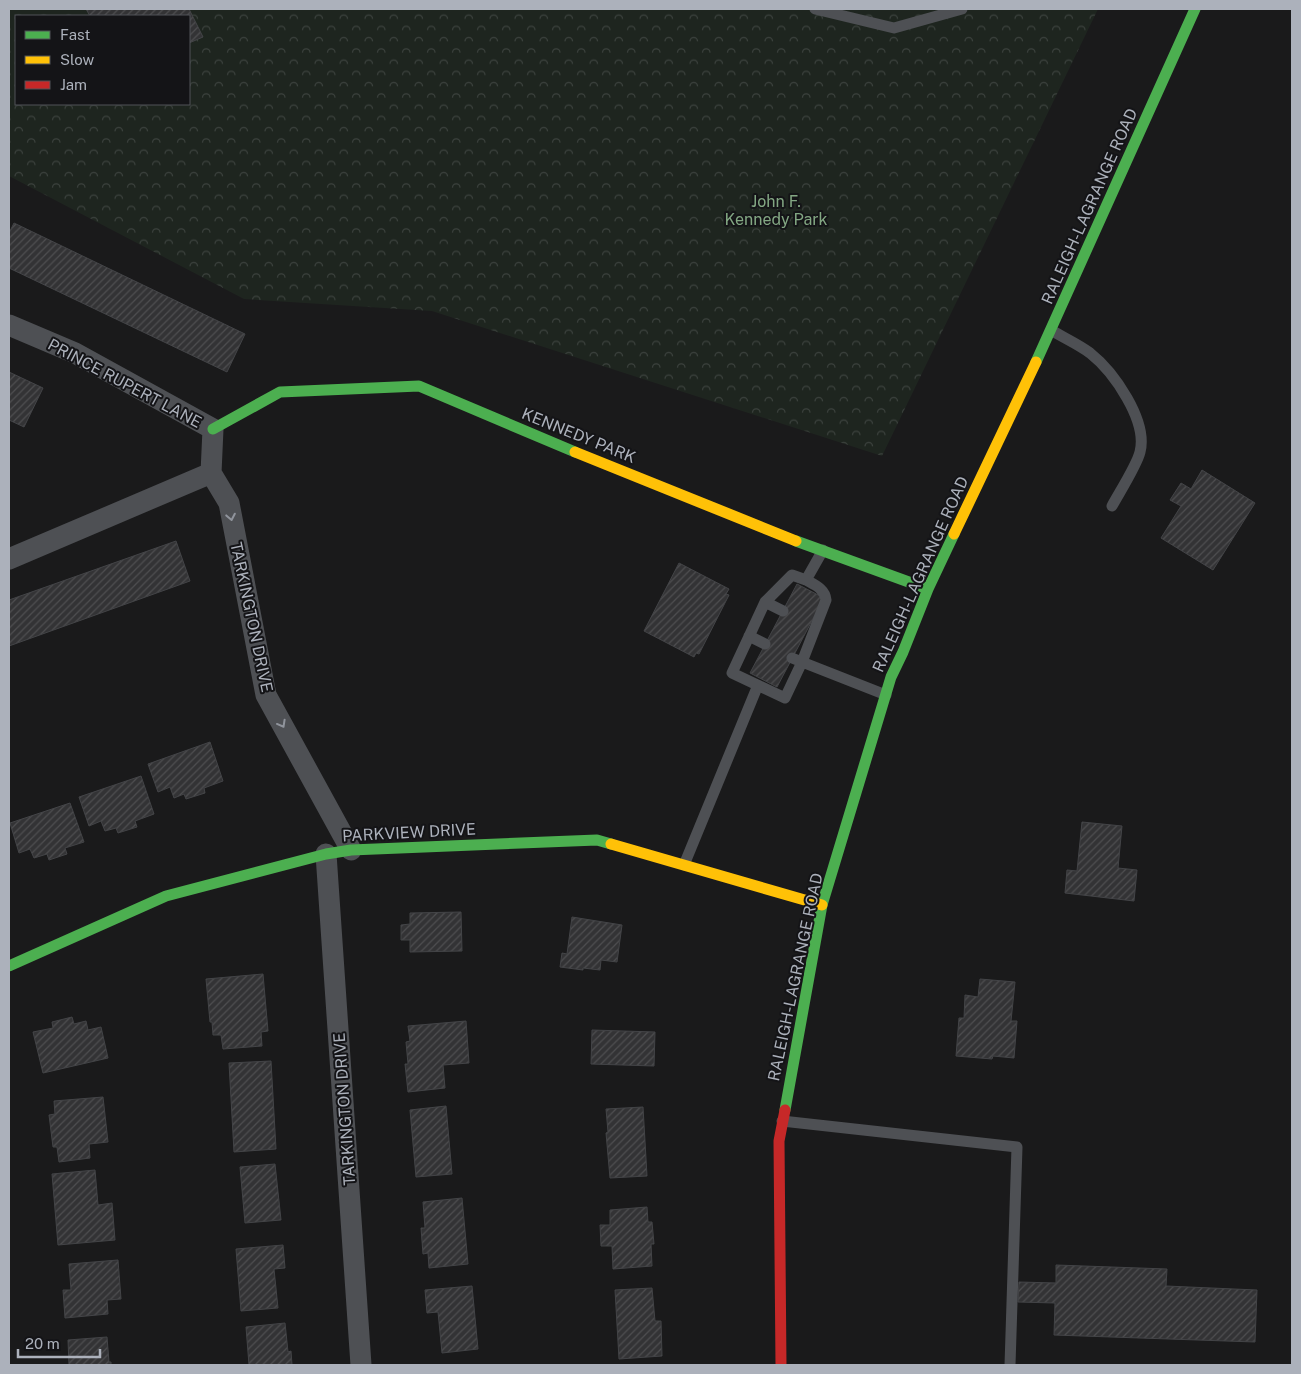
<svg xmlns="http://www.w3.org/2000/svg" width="1301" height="1374" font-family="'Public Sans',sans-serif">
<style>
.park{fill:url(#park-crowns);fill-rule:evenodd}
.building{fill:url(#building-hatch);stroke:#434447}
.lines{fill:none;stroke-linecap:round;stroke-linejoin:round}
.lane{stroke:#4e5054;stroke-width:11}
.street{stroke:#4e5054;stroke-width:21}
.fast{stroke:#4caf50;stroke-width:11}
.slow{stroke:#ffc107;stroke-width:11}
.jam{stroke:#c62828;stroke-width:11}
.oneway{stroke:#90949c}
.labels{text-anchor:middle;stroke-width:4;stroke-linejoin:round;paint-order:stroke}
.park-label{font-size:16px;fill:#83a783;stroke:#141417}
.street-label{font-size:16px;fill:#acb1bb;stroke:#141417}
</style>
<defs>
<pattern id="park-crowns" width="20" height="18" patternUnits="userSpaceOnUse" patternTransform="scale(1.25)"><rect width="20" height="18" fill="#1e251f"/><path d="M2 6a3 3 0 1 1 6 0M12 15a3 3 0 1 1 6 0" fill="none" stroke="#3c423e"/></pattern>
<pattern id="building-hatch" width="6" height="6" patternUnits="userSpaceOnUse" patternTransform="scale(1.25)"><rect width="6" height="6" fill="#333335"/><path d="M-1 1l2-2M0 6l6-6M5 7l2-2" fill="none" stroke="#4e4e50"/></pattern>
</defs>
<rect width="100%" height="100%" fill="#1a1a1b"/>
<path class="park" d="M9,9h1089l-216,447 -450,-145 -188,-12 -235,-123zM16,16h173v88h-173z"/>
<path class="building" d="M86,9h103l14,28 -14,6v-27h-99z
M14,223l231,111 -18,38 -218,-104v-35z
M9,372l34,16 -19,39 -15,-7z
M1202,470l53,33 -42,67 -52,-32 20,-32 -11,-6 11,-17 10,6z
M176,541l14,40 -181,65v-46z
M679,563l50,26 -3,5 3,1 -30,59 -3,-1 -2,4 -50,-26z
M797,584l27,14 -47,89 -27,-14z
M210,742l13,39 -19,7 1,5 -19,6 -2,-5 -10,4 -4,-11 -12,5 -10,-28z
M141,776l13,38 -19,7 2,6 -19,6 -2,-5 -11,3 -4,-10 -12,5 -10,-29z
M70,803l14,39 -19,6 2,6 -18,6 -2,-6 -13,4 -4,-9 -11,4 -9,-30z
M1082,822l40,4 -4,42 19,2 -3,31 -69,-8 2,-23 10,1z
M461,912l1,39 -52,1v-12h-9v-15l9,-1v-11z
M572,917l50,8 -5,37 -16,-2 -1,10 -17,-2v2l-23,-3 2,-14 5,1z
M263,974l5,57 -7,1 1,14 -39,3 -2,-14h-8l-1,-13h-2l-4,-43z
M980,979l35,3 -4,39h6l-3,37 -21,-2 -1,3 -36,-3 3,-38h5l1,-23 13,2z
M72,1017l2,7 12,-3 2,9 13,-3 7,31 -65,15 -10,-41 20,-4 -1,-6z
M466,1021l3,42 -26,2 2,23 -37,4 -3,-28h3l-2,-22 4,-1 -2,-15z
M592,1030l63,2 -1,34 -63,-2z
M271,1061l5,88 -42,3 -5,-89z
M103,1097l5,45 -19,2 1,14 -31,4 -2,-15h-4l-4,-32 6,-1 -1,-13z
M446,1106l6,68 -36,3 -6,-67z
M643,1107l4,69 -37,2 -4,-45 2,-1 -2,-23z
M275,1164l6,56 -36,3 -5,-56z
M95,1170l3,35 14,-2 3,37 -57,5 -6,-71z
M462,1198l6,66 -39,4 -1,-15 -5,1 -2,-26h4l-2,-26z
M647,1207l1,15h4l2,22h-3l1,22 -39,3 -1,-23h-11l-1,-21h10v-15z
M283,1245l2,23 -11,1 4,39 -37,3 -5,-62z
M118,1260l3,39 -14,1 1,14 -43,4 -2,-28h8l-2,-26z
M1056,1265l111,4 -1,17 91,4 -2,52 -201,-7 1,-32 -37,-1 1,-20 37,1z
M472,1286l6,63 -36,4 -4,-41 -11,1 -2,-23z
M652,1288l3,33h6l1,35 -43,3 -4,-69z
M285,1323l3,29 3,-1 1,14h-43l-3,-38z
M107,1337l2,25h2v3h-42l-1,-25z"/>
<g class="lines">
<path class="lane" d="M815,9l79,19 68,-19
M1051,330c13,8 27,14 39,23 24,19 58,68 50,99 -3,13 -21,41 -28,54
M806,580l-14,-5 -27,27 -33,71 53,25 17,-36 84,33
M765,602l18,9
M749,636l16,8
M792,658l10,4 24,-62c-1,-11 -11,-15 -20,-20l17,-30
M684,865l74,-180
M782,1121l235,26 -7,218"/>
<path class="street" d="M9,325l66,28 138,76 -2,44 18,30 37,192 85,155
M9,559l202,-86
M326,854l35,511"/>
<path class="fast" d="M1036,362l159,-353
M213,429l67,-37 139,-6 156,66
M796,541l132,48
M9,966l157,-70 160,-42 25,-4 246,-10 14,4
M785,1110l37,-205 69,-228 12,-25 25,-63 26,-55"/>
<path class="slow" d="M575,452l221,89
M954,534l82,-172
M611,844l211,61"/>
<path class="jam" d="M781,1365l-2,-224 6,-31"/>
</g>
<defs><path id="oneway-chevron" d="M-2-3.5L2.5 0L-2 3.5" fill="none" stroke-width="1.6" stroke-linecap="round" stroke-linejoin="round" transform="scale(1.25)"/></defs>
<g class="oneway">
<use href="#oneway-chevron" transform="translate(231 517) rotate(79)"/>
<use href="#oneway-chevron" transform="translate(282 724) rotate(61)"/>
</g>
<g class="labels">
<g class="park-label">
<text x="776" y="207">John F.<tspan x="776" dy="18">Kennedy Park</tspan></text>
</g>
<g class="street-label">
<text transform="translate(1089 206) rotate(-66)" y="6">RALEIGH-LAGRANGE ROAD</text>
<text transform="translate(125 383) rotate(28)" y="6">PRINCE RUPERT LANE</text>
<text transform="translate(579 435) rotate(22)" y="6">KENNEDY PARK</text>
<text transform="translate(920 574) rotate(-66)" y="6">RALEIGH-LAGRANGE ROAD</text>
<text transform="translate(252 617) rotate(78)" y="6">TARKINGTON DRIVE</text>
<text transform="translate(409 832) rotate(-3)" y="6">PARKVIEW DRIVE</text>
<text transform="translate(795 977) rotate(-78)" y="6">RALEIGH-LAGRANGE ROAD</text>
<text transform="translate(344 1109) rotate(-94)" y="6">TARKINGTON DRIVE</text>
</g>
</g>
<rect width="1301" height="1374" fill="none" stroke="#acb1bb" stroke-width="20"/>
<rect x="15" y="15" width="175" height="90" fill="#141417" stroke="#515359"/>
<rect x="25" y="31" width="25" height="8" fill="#4caf50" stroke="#515359"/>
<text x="60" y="40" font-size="15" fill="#acb1bb">Fast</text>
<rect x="25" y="56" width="25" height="8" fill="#ffc107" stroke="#515359"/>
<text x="60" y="65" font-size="15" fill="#acb1bb">Slow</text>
<rect x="25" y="81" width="25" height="8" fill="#c62828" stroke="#515359"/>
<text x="60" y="90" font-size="15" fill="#acb1bb">Jam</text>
<path d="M18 1349v8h82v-8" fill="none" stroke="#acb1bb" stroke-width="2.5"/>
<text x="25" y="1349" font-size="15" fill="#acb1bb" stroke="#141417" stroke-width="4" paint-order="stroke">20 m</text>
</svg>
